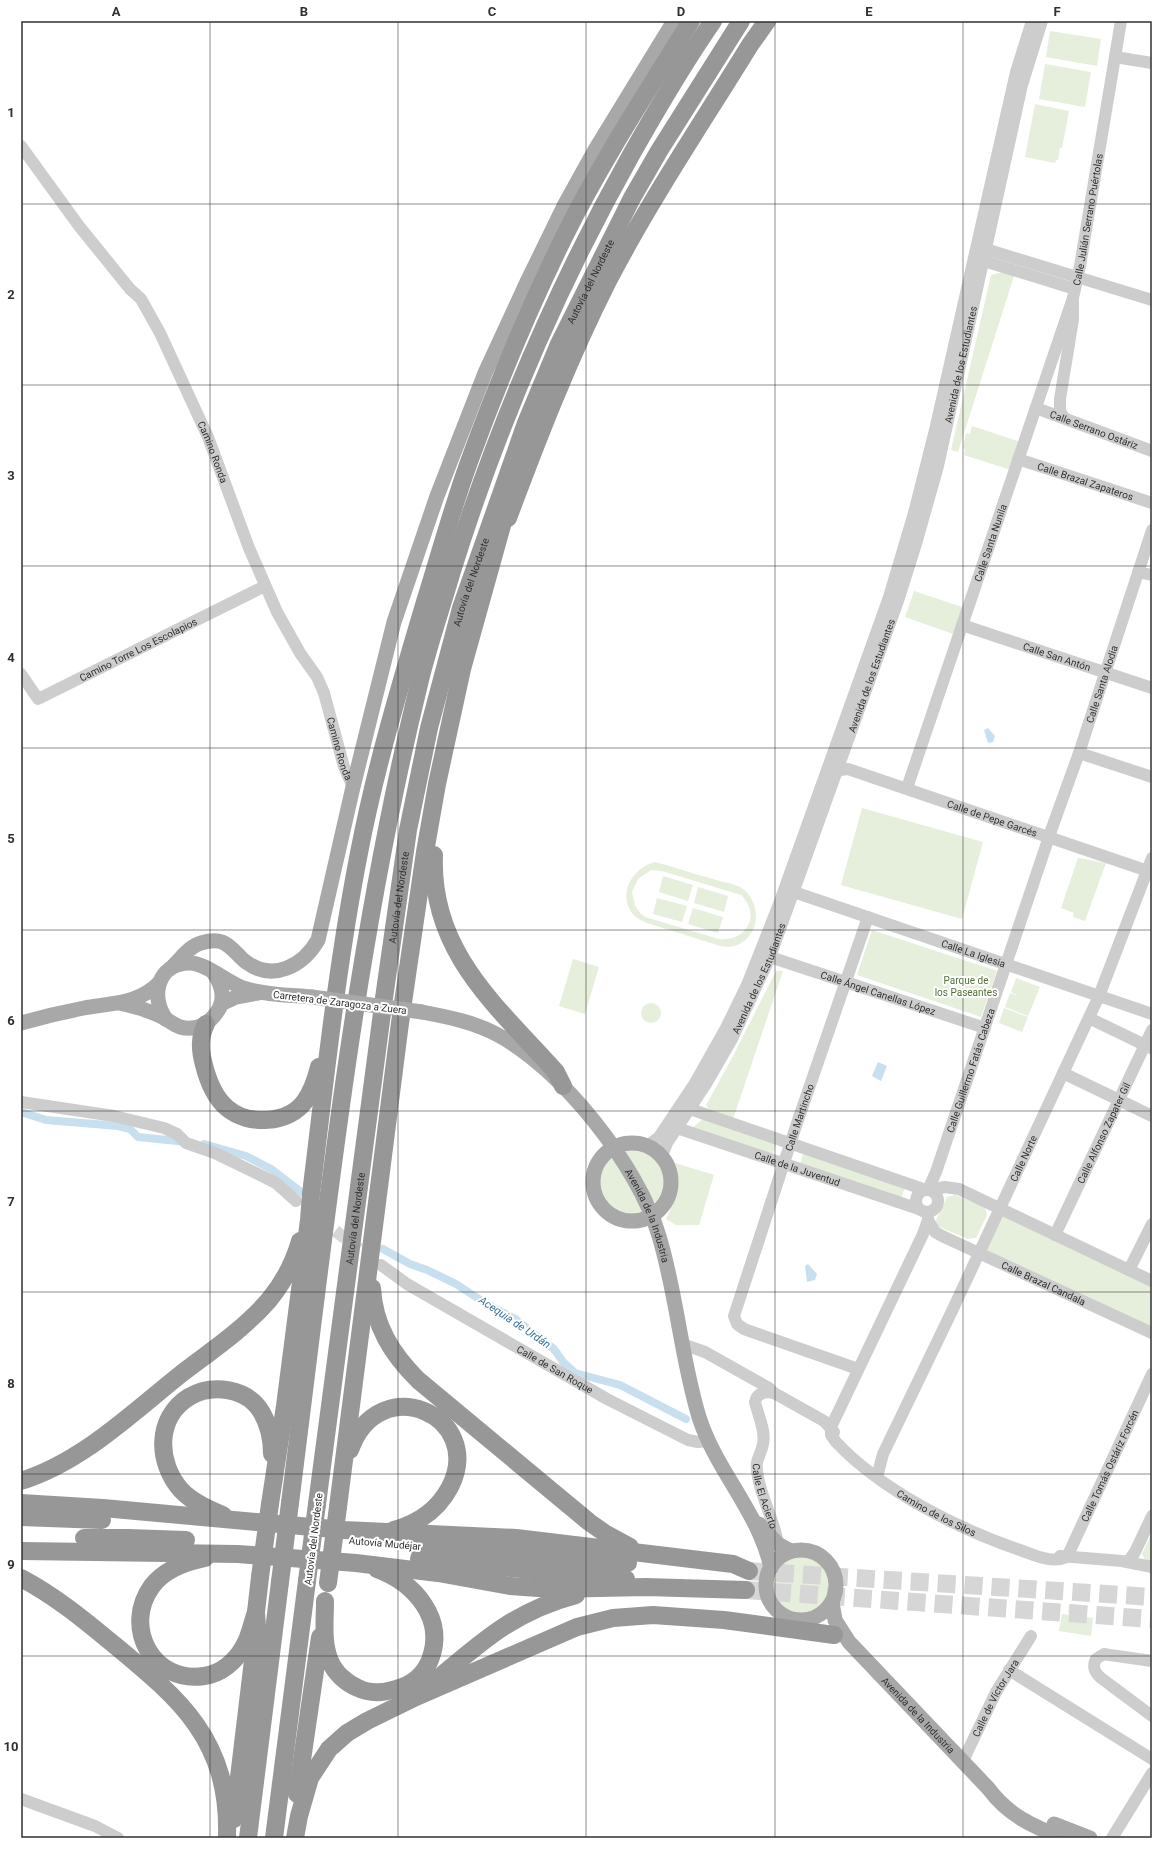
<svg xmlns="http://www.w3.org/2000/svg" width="1173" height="1859" font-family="Roboto,sans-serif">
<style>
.green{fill:#e6eedc;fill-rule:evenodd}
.water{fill:#c7dfef}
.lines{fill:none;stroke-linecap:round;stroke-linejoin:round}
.canal{stroke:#c7dfef;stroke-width:8}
.minor-tunnel{stroke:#d6d6d6;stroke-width:12;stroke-dasharray:12 6;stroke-linecap:butt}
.highway-tunnel{stroke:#d6d6d6;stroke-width:18;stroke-dasharray:18 9;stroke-linecap:butt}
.minor{stroke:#cdcdcd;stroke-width:12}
.major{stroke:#a8a8a8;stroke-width:15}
.highway{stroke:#979797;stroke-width:18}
.major-bridge{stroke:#a8a8a8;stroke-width:15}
.highway-bridge{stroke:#979797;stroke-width:18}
.grid{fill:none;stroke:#303030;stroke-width:1;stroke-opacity:0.55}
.labels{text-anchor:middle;stroke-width:4;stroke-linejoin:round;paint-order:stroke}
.street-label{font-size:10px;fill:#303030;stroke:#fff}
.park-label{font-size:10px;fill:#526f39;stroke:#fff}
.water-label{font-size:11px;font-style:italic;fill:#377298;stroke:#fff}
.neatline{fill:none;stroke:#303030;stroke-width:1.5}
.grid-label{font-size:13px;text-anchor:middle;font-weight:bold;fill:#303030}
</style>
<rect width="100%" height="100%" fill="#fff"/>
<path class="green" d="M1050,31l51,8 -4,27 -51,-9z
M1045,64l46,8 -6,35 -46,-8z
M1035,104l34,7 -7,37h-2l-2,12h-2l-1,3 -30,-6z
M1011,270l3,6 -56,176 -7,-2 40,-175z
M972,426l48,16 -9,28 -47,-15 1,-6 -2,-1 3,-15 4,1z
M914,591l51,17 -9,27 -51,-18z
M862,808l121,34 -21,77 -121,-34z
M1078,858l28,5 -21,58 -12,-4 1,-4 -13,-5z
M655,862c19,5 39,12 58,17 9,3 19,4 27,8 20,12 22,44 1,56 -8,5 -16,4 -24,2l-70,-22c-3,-2 -8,-3 -11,-6 -21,-19 -5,-49 19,-55zM651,870l11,1 79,24c21,20 5,47 -22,44l-74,-22 -4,-3 -6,-8 -3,-14 6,-13z
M663,876l30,9 -5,16 -29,-9z
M698,887l30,9 -4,16 -30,-9z
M657,898l30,8 -5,16 -29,-8z
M693,908l30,9 -5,16 -30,-9z
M872,930l125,41 -16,46 -124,-42z
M573,959l26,8 -14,47 -26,-8z
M776,971h7l-50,148 -24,-10 -3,-4 26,-47z
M1016,978l24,9 -12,29 -23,-9 5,-14 9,3 -8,-4z
M641 1013a10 10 0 1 1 20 0a10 10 0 1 1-20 0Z
M1004,1008l24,9 -6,15 -23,-9z
M707,1115l71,24 -7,21 -83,-28z
M632,1147c33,4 46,34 26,61l-35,-59z
M804,1151l102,34 -6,16 -101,-34z
M609,1156l9,9 26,50 -1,2c-39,8 -62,-32 -34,-61z
M675,1163l39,12 -15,50h-23l-10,-6c9,-19 17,-35 9,-56z
M955,1195l30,12 2,8 -11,23 -8,1 -31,-13 -1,-6 11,-23z
M1002,1214l150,68v47l-166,-79z
M1152,1533v28l-7,-1 -3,-6z
M773 1585a28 28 0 1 1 56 0a28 28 0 1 1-56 0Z
M1069,1604l12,2 -1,9 -12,-2z
M1062,1614l31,4 -2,18 -32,-5z"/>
<path class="water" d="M988,728l7,8 -2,6 -5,1 -4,-13z
M878,1062l9,4 -6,15 -9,-5z
M808,1264l9,10 -2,6 -8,2 -2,-16z"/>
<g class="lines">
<path class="canal" d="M21,1112l25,8 72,6 12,3 8,8 49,5
M204,1144l42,12 25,13 30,23
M383,1249l27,15 17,6 29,14 29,19 30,16 39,30 9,13 12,11 45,12 66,34"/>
<path class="minor-tunnel" d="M321,1220l54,41"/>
<path class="highway-tunnel" d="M749,1571l403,26
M746,1590l406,29"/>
<g class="minor">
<path d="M1115,57l37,6"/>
<path id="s1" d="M21,146l58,80 51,63 11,10 19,34 48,104 41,111 28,64 23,41 17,24 7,16 20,74 9,20"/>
<path d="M979,247l173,53"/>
<path d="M981,254l3,7 91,28"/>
<path id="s2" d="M1036,408l116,43"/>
<path id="s3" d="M1064,418l-4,-7v-12l13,-80v-21l7,-32 41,-245"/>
<path id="s4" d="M1018,459l134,44"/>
<path d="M1138,572l14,3"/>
<path id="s5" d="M962,625l190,63"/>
<path id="s6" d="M21,674l17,25 227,-113"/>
<path d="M1079,753l73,24"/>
<path id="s7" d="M837,772l3,-2 8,-1 300,102"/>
<path id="s8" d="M907,788l166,-490"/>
<path id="s9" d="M788,890l364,124"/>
<path id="s10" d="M770,957l215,71"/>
<path d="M1089,1018l62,30"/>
<path d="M1063,1073l89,43"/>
<path d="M21,1102l93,14 50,12 13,6 9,9 29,10 61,30 20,18"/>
<path d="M690,1109l236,81"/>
<path id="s11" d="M677,1128l242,81"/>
<path d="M647,1146l12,-9 36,-54 31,-55 21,-43 32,-81 110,-307 25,-84 21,-83 81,-358 16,-51"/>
<path id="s12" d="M662,1156l5,-13 39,-59 26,-45 38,-82 128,-356 18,-57 22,-78 84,-381 20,-64"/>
<circle cx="927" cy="1201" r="11"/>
<path id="s13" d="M928,1190l8,-18 116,-344 27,-75 73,-223"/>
<path d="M930,1190l15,-3 14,2 193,92"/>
<path id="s14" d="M928,1212v8l-5,14 -92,193v8l5,7c45,48 122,87 184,108 15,5 31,14 47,7l85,-183"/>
<path id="s15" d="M928,1220l7,12 7,4 210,97"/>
<path id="s16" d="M1055,1235l97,-205"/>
<path id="s17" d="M381,1265l26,19 200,115 81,41 10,2 10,-1"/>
<path d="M1129,1270l23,-46"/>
<path d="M682,1344l23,8 64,36 5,5 50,28 10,11"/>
<path id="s18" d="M858,1369l-114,-40 -7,-5 -3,-8 62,-190 72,-209"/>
<path id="s19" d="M774,1393c-9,-2 -17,0 -19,9 3,13 11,29 8,42 -3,15 -9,14 -5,33 4,23 17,45 20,67"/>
<path id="s20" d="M877,1477l6,-23 69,-143 147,-315 53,-138"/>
<path d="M1060,1556l62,5 30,6"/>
<path d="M1128,1562l7,-10 17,-36"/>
<path d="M1152,1661l-42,-6 -6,-1 -8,5c-4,8 -2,13 5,19l51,38"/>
<path d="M1009,1670l143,89"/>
<path id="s21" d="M963,1761l33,-69 35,-56"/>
<path d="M21,1799l74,27 23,12"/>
<path d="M1112,1838l40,-65"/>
</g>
<g class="major">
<path d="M171,968c9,-8 18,-22 30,-25 7,-2 15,-3 21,-1 10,4 16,14 24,20 27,20 57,4 72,-22l35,-153 41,-165 43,-126 48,-123 42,-91 37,-76 31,-56 79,-129"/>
<path d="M119,1003c14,3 26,6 39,12 8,3 14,9 22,12 18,5 32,-5 40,-20 5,-12 0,-25 -7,-35"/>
<path d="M221,1004l15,-7 22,-4"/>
<path id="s22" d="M422,1012c26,5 52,10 76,23 64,34 141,132 161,201 18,59 22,122 40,181 17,54 60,95 72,151"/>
<path d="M166,1019c-16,-22 -9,-55 23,-56 15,-1 38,19 54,25 22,7 46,7 69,9"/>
<path d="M21,1023c21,-6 42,-11 63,-15 27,-5 55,-4 75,-25"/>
<circle cx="632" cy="1182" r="39"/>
<path d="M759,1524l19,20 13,7"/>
<circle cx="801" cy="1585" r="35"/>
<path id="s23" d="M832,1602l3,18 14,22 139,146c20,27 45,39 76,50"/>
<path d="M1054,1824l36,14"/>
</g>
<g class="highway">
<path d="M508,518c30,-80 61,-160 100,-237 42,-81 94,-158 142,-236l17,-24"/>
<path d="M434,855c-4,97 63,151 122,217l7,14"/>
<path d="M206,1024c-7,14 -6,26 -2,41 4,16 10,32 23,43 21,18 62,16 78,-7 7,-10 11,-22 14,-34"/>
<path d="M372,1288c2,38 20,66 46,92l171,142 17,12 24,13"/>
<path d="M350,1450c29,-82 136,-34 100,37 -12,23 -31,36 -56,43"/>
<path d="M21,1481c61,-19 111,-68 160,-107 30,-23 63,-45 88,-74 14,-17 25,-38 31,-59"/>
<path d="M21,1503l82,5 241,22 172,8 217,26 16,7"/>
<path d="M290,1503c35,-274 63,-550 129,-819 9,-38 22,-75 33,-113 45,-144 105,-284 179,-416 26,-46 52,-91 82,-134"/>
<path d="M270,1504l15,-98 24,-186 2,-26c14,-114 26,-229 48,-341 16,-84 41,-167 65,-248 15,-48 28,-96 45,-143 28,-77 59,-152 95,-225 37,-75 83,-145 127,-216"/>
<path id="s24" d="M317,1504l67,-506 24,-168 21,-102 32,-120 65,-185 33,-79 73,-146 27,-47 82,-130"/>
<path d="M338,1507l62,-484 25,-171 12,-68 25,-115 46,-165"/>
<path d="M223,1515c-15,-6 -31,-13 -42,-25 -24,-27 -26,-72 8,-93 23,-14 59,-9 73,16 7,12 10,27 10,41"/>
<path d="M21,1517l81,3"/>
<path d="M84,1538h44l58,2"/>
<path d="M416,1546l212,17"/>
<path d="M21,1551l217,3 118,9 82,10 72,13 42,3 94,-2 100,3"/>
<path d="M205,1558c-20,4 -41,12 -53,28 -30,41 1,98 52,90 17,-2 32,-15 40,-30 6,-10 8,-23 12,-34"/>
<path d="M419,1559l207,20"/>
<path d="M21,1578c34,18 62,41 91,65 69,57 118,97 115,195"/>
<path d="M325,1601c0,20 -3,41 5,60 5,12 16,22 28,27 12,6 25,5 38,1 15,-4 28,-14 34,-29 16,-41 -15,-77 -53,-91"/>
<path d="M428,1687c50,-42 83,-75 148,-92"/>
<path d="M297,1794l23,-157"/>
<path d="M234,1819l23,-192 -1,-15 4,-35"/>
<path d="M248,1838l32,-256"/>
<path d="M274,1838l33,-257"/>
<path d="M295,1838l4,-22 11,-38 19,-29 18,-16 20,-12 49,-24 161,-70 36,-9 40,-3 71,5 110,15"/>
</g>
<path class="major-bridge" d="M312,997l110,15"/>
<path class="highway-bridge" d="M260,1577l10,-73
M307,1581l10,-77
M280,1582l10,-79
M328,1583l10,-76"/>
</g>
<path class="grid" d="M210,21v1817M398,21v1817M586,21v1817M775,21v1817M963,21v1817M21,204h1131M21,385h1131M21,566h1131M21,748h1131M21,930h1131M21,1111h1131M21,1292h1131M21,1474h1131M21,1656h1131"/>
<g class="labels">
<g class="street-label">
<text dy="4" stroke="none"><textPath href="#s3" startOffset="202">Calle Julián Serrano Puértolas</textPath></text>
<text dy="4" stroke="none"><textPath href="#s24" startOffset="1260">Autovía del Nordeste</textPath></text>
<text dy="4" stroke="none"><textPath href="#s12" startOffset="850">Avenida de los Estudiantes</textPath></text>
<text dy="4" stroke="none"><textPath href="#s2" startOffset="62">Calle Serrano Ostáriz</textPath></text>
<text dy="4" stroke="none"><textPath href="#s1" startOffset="364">Camino Ronda</textPath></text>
<text dy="4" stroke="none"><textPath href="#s4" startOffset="71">Calle Brazal Zapateros</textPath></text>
<text dy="4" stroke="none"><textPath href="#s8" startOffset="259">Calle Santa Nunila</textPath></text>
<text dy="4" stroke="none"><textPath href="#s24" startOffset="936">Autovía del Nordeste</textPath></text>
<text dy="4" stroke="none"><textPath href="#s6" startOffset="142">Camino Torre Los Escolapios</textPath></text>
<text dy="4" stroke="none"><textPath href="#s5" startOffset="100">Calle San Antón</textPath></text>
<text dy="4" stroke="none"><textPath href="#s12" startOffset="526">Avenida de los Estudiantes</textPath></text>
<text dy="4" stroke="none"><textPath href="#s13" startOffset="535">Calle Santa Alodia</textPath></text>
<text dy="4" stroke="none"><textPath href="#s1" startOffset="688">Camino Ronda</textPath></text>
<text dy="4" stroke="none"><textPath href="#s7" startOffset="164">Calle de Pepe Garcés</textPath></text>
<text dy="4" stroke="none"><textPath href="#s24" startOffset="612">Autovía del Nordeste</textPath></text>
<text dy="4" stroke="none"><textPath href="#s9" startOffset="196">Calle La Iglesia</textPath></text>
<text dy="4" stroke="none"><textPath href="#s12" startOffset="203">Avenida de los Estudiantes</textPath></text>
<text dy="4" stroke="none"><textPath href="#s10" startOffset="114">Calle Ángel Canellas López</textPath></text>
<text transform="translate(340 1002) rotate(7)" y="4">Carretera de Zaragoza a Zuera</text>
<text dy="4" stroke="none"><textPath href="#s13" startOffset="127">Calle Guillermo Fatás Cabeza</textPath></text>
<text dy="4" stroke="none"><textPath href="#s18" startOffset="347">Calle Martincho</textPath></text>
<text dy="4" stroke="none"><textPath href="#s16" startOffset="113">Calle Alfonso Zapater Gil</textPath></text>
<text dy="4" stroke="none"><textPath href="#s20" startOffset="351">Calle Norte</textPath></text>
<text dy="4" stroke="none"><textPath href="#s11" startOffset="127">Calle de la Juventud</textPath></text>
<text dy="4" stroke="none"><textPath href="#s22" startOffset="319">Avenida de la Industria</textPath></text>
<text dy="4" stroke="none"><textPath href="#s24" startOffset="288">Autovía del Nordeste</textPath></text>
<text dy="4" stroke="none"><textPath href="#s15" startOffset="134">Calle Brazal Candala</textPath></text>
<text dy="4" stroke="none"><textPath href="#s17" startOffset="203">Calle de San Roque</textPath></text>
<text dy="4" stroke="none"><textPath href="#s14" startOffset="618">Calle Tomás Ostáriz Forcén</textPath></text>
<text dy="4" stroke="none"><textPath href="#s19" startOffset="121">Calle El Acierto</textPath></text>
<text dy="4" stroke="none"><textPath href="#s14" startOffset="377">Camino de los Silos</textPath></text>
<text transform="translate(313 1539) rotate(-83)" y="4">Autovía del Nordeste</text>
<text transform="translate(385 1543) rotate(5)" y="4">Autovía Mudéjar</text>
<text dy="4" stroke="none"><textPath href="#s21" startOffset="71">Calle de Víctor Jara</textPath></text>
<text dy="4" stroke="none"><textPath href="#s23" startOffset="145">Avenida de la Industria</textPath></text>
</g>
<g class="park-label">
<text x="966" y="984">Parque de<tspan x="966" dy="12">los Paseantes</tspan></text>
</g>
<g class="water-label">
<text transform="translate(515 1322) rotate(34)" y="4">Acequia de Urdán</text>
</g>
</g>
<rect width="1173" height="1859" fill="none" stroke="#ffffff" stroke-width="44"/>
<rect x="22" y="22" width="1129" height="1815" class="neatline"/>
<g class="grid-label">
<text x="116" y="16">A</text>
<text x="304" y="16">B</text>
<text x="492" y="16">C</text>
<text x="681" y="16">D</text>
<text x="869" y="16">E</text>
<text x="1057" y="16">F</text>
<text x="11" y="117">1</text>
<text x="11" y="299">2</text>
<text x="11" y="480">3</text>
<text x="11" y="662">4</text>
<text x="11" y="843">5</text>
<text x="11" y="1025">6</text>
<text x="11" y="1206">7</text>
<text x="11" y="1388">8</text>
<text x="11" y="1569">9</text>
<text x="11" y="1751">10</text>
</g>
</svg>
